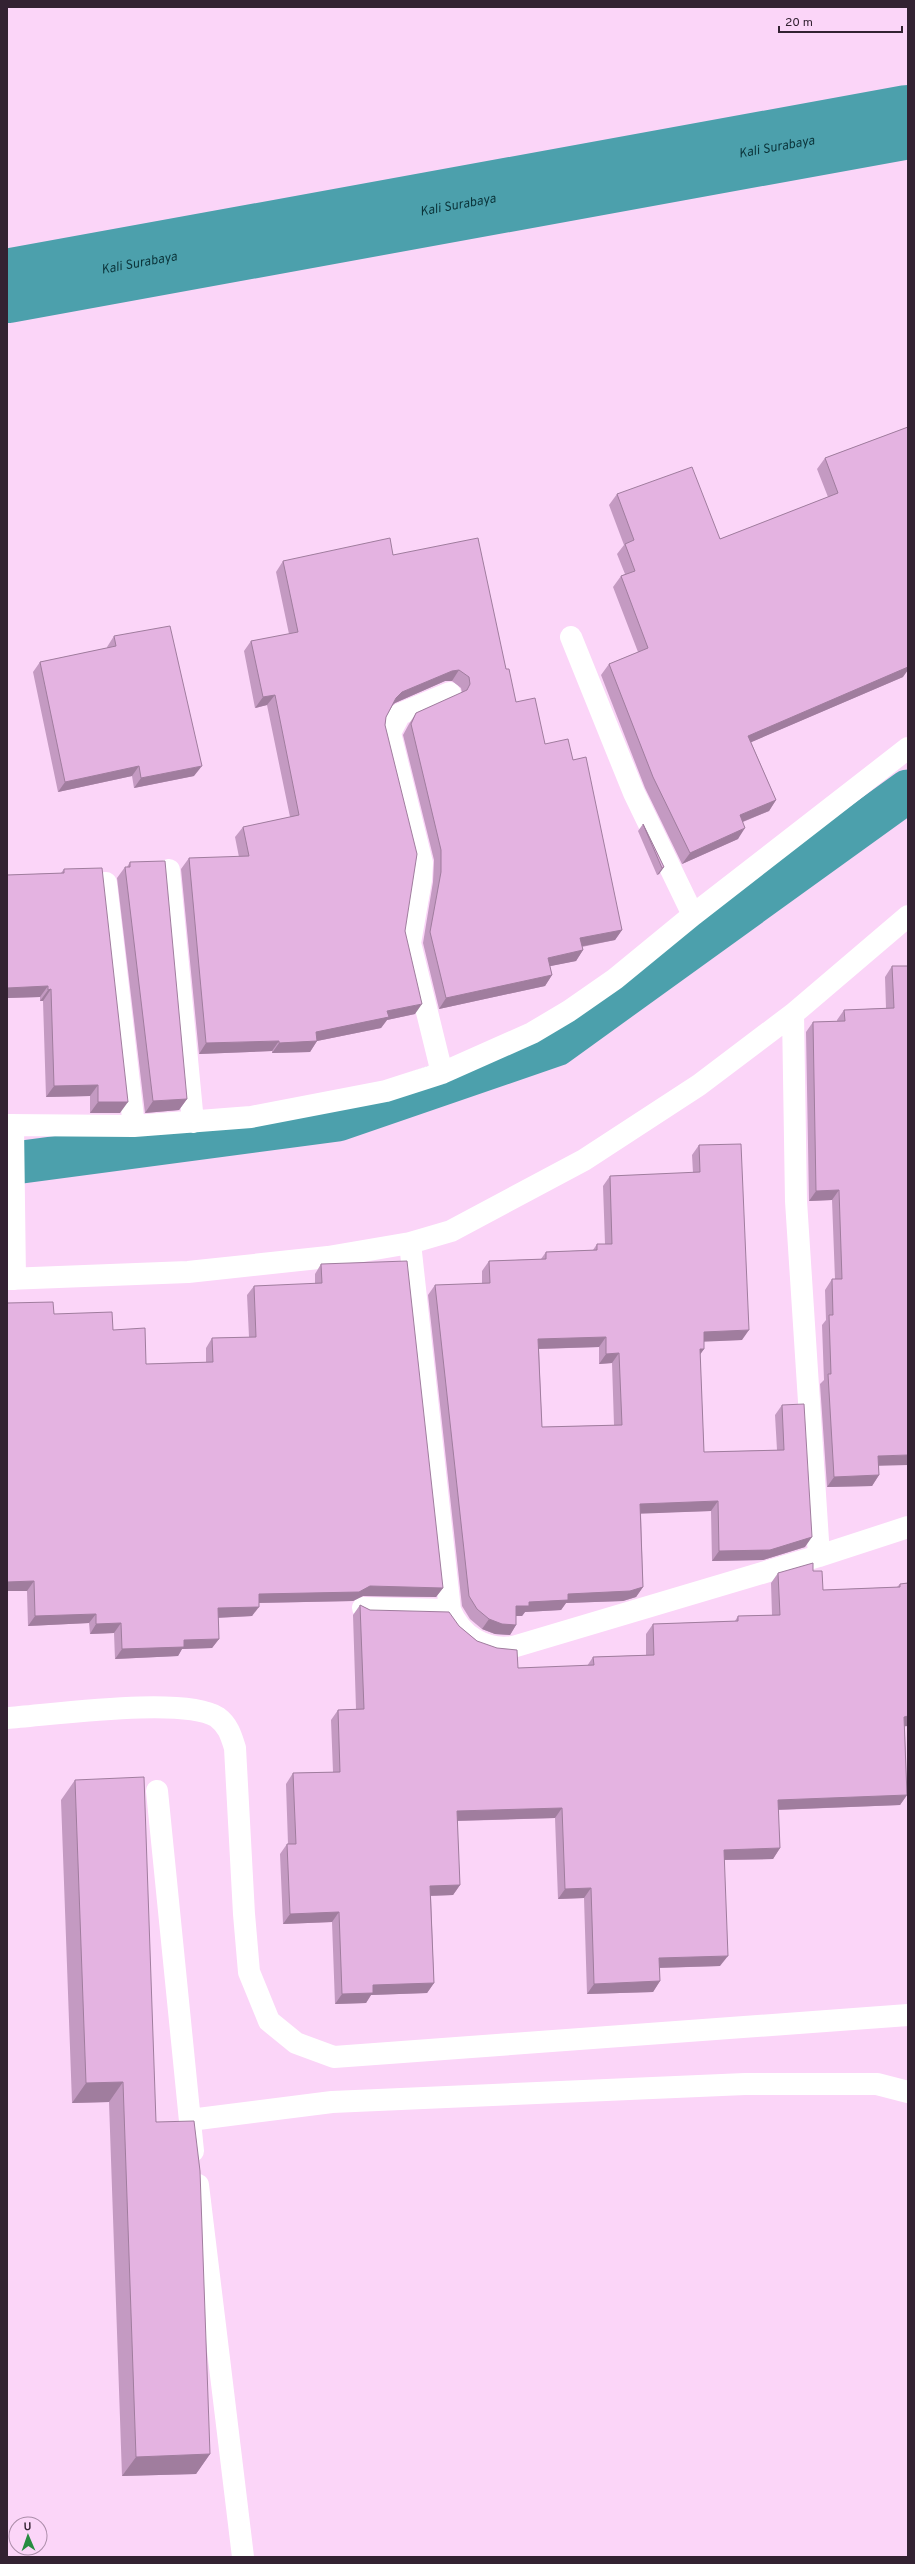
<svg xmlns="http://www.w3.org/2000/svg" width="915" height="2564" font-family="Overpass,sans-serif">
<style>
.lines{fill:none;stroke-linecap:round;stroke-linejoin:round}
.canal{stroke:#4ca0ac;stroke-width:43}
.river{stroke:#4ca0ac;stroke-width:74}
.minor{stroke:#fff;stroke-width:22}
.wall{fill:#c49ac2;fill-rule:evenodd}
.shaded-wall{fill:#a07d9e}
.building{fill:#e4b3e1;stroke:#a07d9e;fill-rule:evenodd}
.labels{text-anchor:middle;stroke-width:4;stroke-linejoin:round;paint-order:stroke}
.water-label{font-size:13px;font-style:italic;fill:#0b343a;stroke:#fbd5f8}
</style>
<rect width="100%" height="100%" fill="#fbd5f8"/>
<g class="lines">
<path class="canal" d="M7,1164l331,-44 218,-75 352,-254"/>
<path class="river" id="s1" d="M7,286l901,-164"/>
<path class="minor" d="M571,637l63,156 59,122
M169,870l24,252
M106,883l28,243
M793,1014l3,187 23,355
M442,1073l-32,-130 11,-63 1,-17 -32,-130 10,-19 50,-21
M7,1125l127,1 117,-9 135,-26 56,-18 90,-40 37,-22 46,-32 78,-64 215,-167
M13,1125l2,154
M410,1243l40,367c11,26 35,41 63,37l306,-91 89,-29
M7,1279l181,-7 140,-15 82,-14 41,-12 133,-71 115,-75 94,-71 115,-98
M363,1608l87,2
M7,1718c44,-3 176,-22 210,-1 11,8 14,18 18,31l9,166 5,58 20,49 27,22 38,14 574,-42
M157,1791l36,360
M190,2120l142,-18 413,-18h132l31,8
M198,2185l45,372"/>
</g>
<path class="wall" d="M908,427l-5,250 -152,65 25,58 -7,11 -26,11 -5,17 -56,25 -37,-76 -44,-113 8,-11 29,-12 -25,-65 8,-11 4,-2 -8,-20 7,-9 -15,-40 8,-11 103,45 108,-42 -11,-28 8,-11z
M393,555l113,114 10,33 29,42 28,16 49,170 -7,10 -33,7 1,3 -7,11 -26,5 2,9 -7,11 -106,23 -16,-66 10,-61 1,-22 -31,-125 6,-11 7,-11 46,-20 -1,-5 -9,-7h-7l-50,22 -2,2 -7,12 -1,8 20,206 10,83 -28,6 -6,8 -64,13 -7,11 -38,1v-2l-73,3 -18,-185 8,-11 50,-1 -4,-20 8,-10 47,-10 -23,-112 -12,3 -11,-57 7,-10 38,-7 -13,-62 7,-11z
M114,636l80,140 -60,12 -2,-12 -74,16 -25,-120 7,-10 67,-14v-1z
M643,824l21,43 -5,7 -2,1 -19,-44z
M130,862l57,237 -8,11 -34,3 -28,-235 8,-11h2z
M64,869l56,244h-30v-17l-44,1 -3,-96h-3v-4l-33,1v-123l54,-2z
M892,966h16l-29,500v9l-7,11 -45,1 -7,-103 4,-4 -2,-55 4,-5 -1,-30 7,-11h3l-3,-79 -23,1 -3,-169 7,-10 24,-1v-1l7,-10 42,-2 -1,-31z
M699,1145l43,195 -38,1v8l-4,5 4,98 73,-2 -2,-35 7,-10 23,142 -42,13 -51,1 -1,-50 -70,2 2,74 -7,10 -13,4 -57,2 -5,7 -36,2 -3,4h-6v9l-6,10 -15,-1 -13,-5 -12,-10 -8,-13 -34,-311 7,-10 47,-1v-13l7,-10 52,-2 5,-7 47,-2 4,-6h8l-2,-58 7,-10 83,-3 -1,-18zM599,1347v17l13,-1 2,62 -72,2 -3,-78z
M321,1264l122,324 -7,9 -73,-1 -10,5 -94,2 -7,13 -34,2 1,21 -7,9 -30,1 -4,7 -63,3 -1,-26 -24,1 -1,-11 -61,3 -1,-35h-20v-288l47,11 59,16 33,34 60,-2v-14l6,-10 37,-1 -2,-42 7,-9 61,-2v-10z
M813,1571l10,19 74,-3 3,-3 7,211 -7,10 -122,5 2,38 -7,11 -49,1 -4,106 -61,2 1,13 -7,11 -66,2 -3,-96 -26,1 -3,-81 -98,3 3,64 -7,10 -22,1 3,87 -7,10 -56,2 -5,8 -31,1 -3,-82 -49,2 -3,-70 7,-10h1l-2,-60 7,-11 40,-1 -2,-52 7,-10 18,-1 -3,-94 7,-10 10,5 89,16 18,15 41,27 69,-2 6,-9 53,-2v-21l7,-10 82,-3 3,-5 34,-1 -1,-32 7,-10z
M75,1780l81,342 54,332 -14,20 -74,2 -13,-374 -37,1 -11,-303z"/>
<path class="shaded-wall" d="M908,661v9l-5,7 -163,70 8,-11z
M459,670l-7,11h-7l-50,22 -6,5 7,-10 6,-6 50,-21z
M275,695l-8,10 -12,3 8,-11z
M139,766l-7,10 -74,16 7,-10z
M202,766l-8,10 -60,12 7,-10z
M776,800l-7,11 -37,15 8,-11z
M745,828l-7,11 -56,25 8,-11z
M664,867l-5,7 -2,1 5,-7z
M622,930l-7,10 -42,8 7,-10z
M583,950l-7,11 -35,7 7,-10z
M552,975l-7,11 -106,23 7,-11z
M48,986l-8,11 -33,1v-10z
M51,989l-8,12h-3l8,-11z
M422,1004l-7,10 -28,6 -6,8 -69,14 5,-1 -7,11 -38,1 7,-10 108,-32z
M279,1041l-7,10 -73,3 7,-11z
M98,1085l-8,11 -44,1 8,-11z
M187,1099l-8,11 -34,3 8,-12z
M98,1102h30l-8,11h-30z
M839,1190l-7,10 -23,1 7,-10z
M749,1330l-7,10 -45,2 7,-10z
M606,1337l-7,10 -67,2 6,-10z
M700,1349h4l-7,10z
M619,1353l-7,10 -13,1 7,-10z
M908,1455v10l-37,1 7,-10z
M879,1475l-7,11 -45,1 7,-10z
M718,1501l-7,10 -78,3 7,-10z
M812,1537l-7,10 -42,13 -51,1 7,-10z
M34,1581l-7,10h-20v-9z
M370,1586l73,2 -7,9 -73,-1 -10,5 -101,2 7,-9z
M643,1587l-7,10 -13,4 -57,2 -5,7 -36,2 -3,4h-13l7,-10 13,-4 39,-8z
M259,1607l-7,9 -41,2 7,-10z
M96,1614l-7,9 -61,3 7,-10z
M489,1619l27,6 -6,10 -15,-1 -13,-5z
M121,1623l-7,10 -24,1 6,-10z
M219,1639l-7,9 -30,1 -4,7 -63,3 7,-10 62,-9z
M908,1716v10l-11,1 7,-10z
M907,1795l-7,10 -129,5 7,-10z
M562,1808l-7,10 -105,3 7,-10z
M780,1848l-7,11 -56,1 7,-10z
M460,1885l-7,10 -30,1 7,-10z
M591,1888l-7,10 -26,1 7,-10z
M339,1912l-7,10 -49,2 7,-10z
M728,1956l-8,10 -68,2 7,-10z
M660,1981l-7,11 -66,2 7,-10z
M434,1983l-7,10 -56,2 -5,8 -31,1 7,-10 31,-9z
M123,2082l-14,20 -37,1 14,-20z
M210,2454l-14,20 -74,2 14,-19z"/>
<path class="building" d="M908,427v240l-160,69 28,64 -36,15 5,13 -55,25 -37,-76 -44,-113 39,-16 -27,-72 14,-5 -10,-27 9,-4 -17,-46 75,-27 28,72 118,-46 -13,-35z
M390,538l3,17 85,-17 28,131h3l7,33 19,-4 10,46 23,-5 5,21 13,-3 36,173 -42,8 3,12 -35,8 4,17 -106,23 -16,-66 11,-60v-22l-30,-126 5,-11 51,-23 3,-6 -1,-7 -10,-7 -7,1 -50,21 -6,6 -10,19 -1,8 32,129 -12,77 17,73 -35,7 2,6 -73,15 1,9 -38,2v-2l-73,2 -17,-185 60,-2 -6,-29 56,-12 -24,-120 -12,2 -12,-56 47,-9 -15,-71z
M170,626l32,140 -61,12 -2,-12 -74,16 -25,-120 76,-16 -2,-10z
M643,824l21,43 -2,1z
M165,861l22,238 -34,2 -28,-234h5v-5z
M102,868l26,234h-30v-17l-44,1 -3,-97 -3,1v-4l-41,2v-113l57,-2v-4z
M892,966h16v489l-30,1 1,19 -45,2 -6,-103h3l-2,-59h4l-1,-36h10l-3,-89 -23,1 -3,-169 32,-1 -1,-11 50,-2z
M741,1144l8,186 -45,2v17h-4l4,103 80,-2 -2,-45 22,-1 8,133 -42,13 -51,1 -1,-50 -78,3 3,83 -13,4 -62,3v6l-39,2v4h-13v19l-14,-1 -13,-5 -12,-10 -8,-13 -34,-311 55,-2 -1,-22 57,-2v-7l51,-2v-6h15l-2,-68 90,-4 -1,-27zM606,1337v17l13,-1 3,72 -80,2 -4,-88z
M407,1261l36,327 -73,-2 -11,6 -100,2v13l-41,1 1,31 -35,1v7l-62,2 -1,-26 -25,1v-10l-61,2 -1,-35 -27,1v-279l46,-1 1,12 58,-2 1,18 32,-2 1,36 67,-2 -1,-24 44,-1 -2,-51 68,-3 -1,-19z
M813,1563v8h9l1,19 77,-3v-3l8,-1v133l-4,1 3,78 -129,5 2,48 -56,2 4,106 -69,2 1,23 -66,3 -3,-96 -26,1 -3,-81 -105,3 3,74 -30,1 4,97 -61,2v8l-31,1 -3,-82 -49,2 -3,-70h9l-3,-71 47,-1 -2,-62 26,-1 -4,-104 10,5 79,2 10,14 18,15 20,7 20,2 1,18 76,-3 -1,-8 61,-2 -1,-31 85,-3v-5l42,-1 -2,-42z
M144,1777l12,345 38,-1 6,50 10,283 -74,3 -13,-375 -37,1 -11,-303z"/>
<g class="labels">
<g class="water-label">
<text dy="5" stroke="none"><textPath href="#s1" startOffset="782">Kali Surabaya</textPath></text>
<text dy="5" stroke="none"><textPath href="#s1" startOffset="458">Kali Surabaya</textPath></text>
<text dy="5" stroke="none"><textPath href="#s1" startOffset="134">Kali Surabaya</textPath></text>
</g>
</g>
<rect width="915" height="2564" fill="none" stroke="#332232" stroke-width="16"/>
<g transform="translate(28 2536) rotate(358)"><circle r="19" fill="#fbd5f8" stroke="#ab8da9"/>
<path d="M0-3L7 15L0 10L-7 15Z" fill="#278c41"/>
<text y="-6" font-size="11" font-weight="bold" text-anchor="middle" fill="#332232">U</text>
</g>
<path d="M779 26v6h123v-6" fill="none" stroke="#332232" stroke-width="2"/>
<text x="785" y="26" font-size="12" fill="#332232" stroke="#fbd5f8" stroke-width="3" paint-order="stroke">20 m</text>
</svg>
